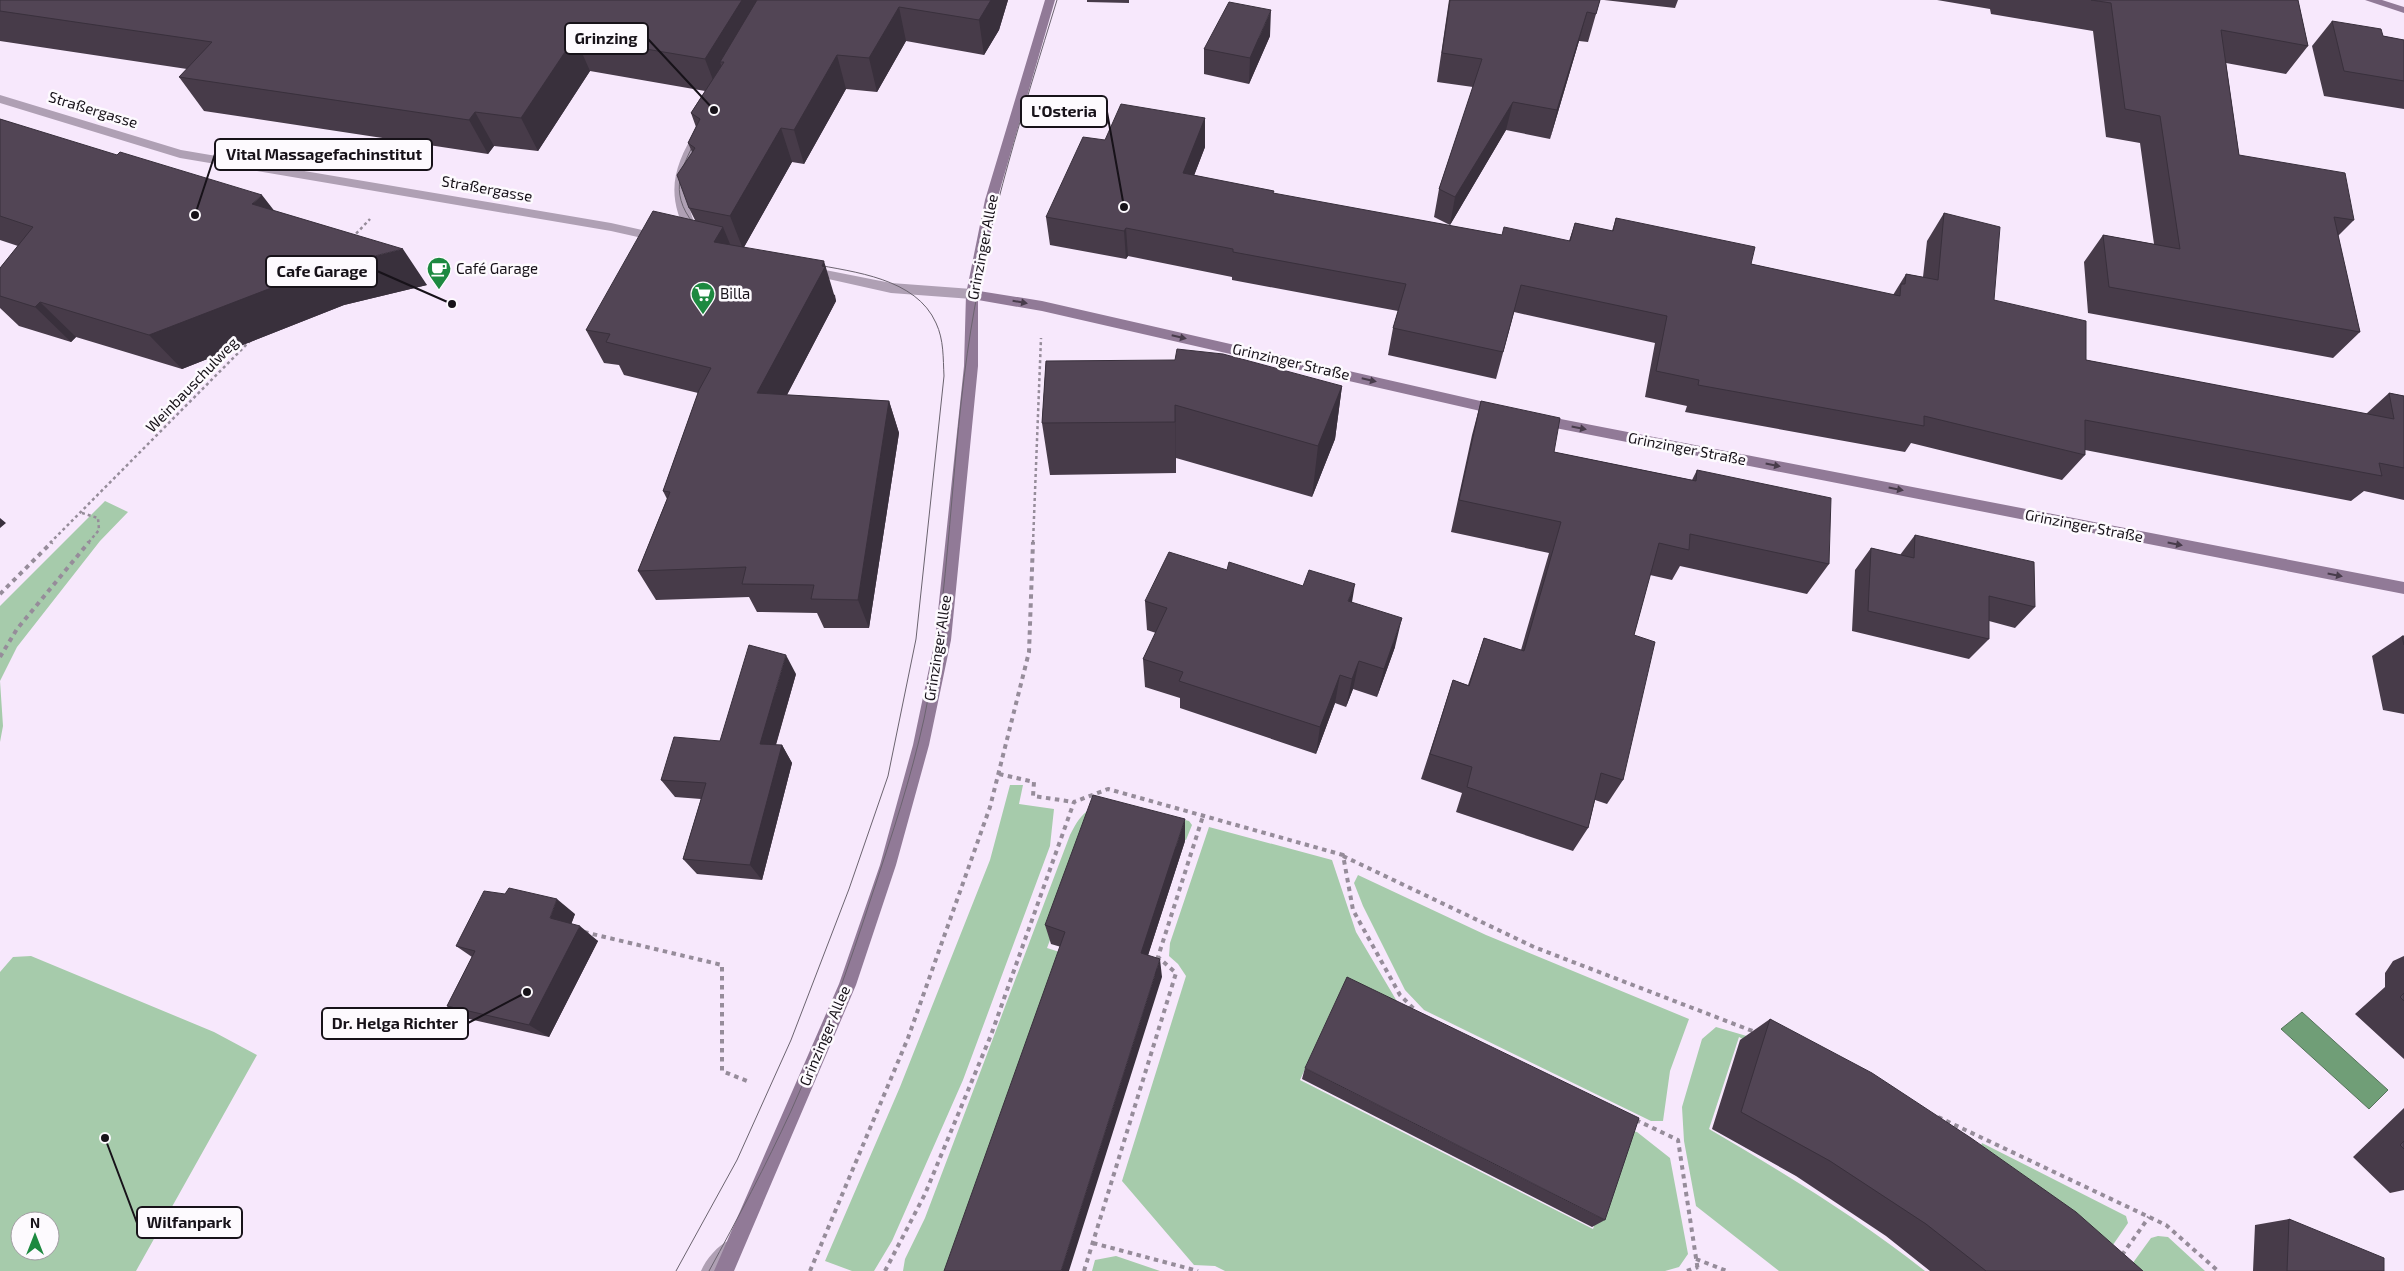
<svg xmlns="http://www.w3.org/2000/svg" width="2404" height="1271" font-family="'Exo 2',sans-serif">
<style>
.green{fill:#a6cbab;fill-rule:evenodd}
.water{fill:#709e77;stroke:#55745b}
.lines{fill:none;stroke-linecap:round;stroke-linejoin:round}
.path-far1{stroke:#968c9a;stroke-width:2.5;stroke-dasharray:3 3;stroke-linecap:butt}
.path{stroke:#968c9a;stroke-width:4;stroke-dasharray:4.5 4.5;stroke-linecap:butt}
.lane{fill:#afa0b4;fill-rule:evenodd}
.street{fill:#afa0b4;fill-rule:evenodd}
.secondary{fill:#917a97;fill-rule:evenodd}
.tram{stroke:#6b636f;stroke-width:1}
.wall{fill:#473b49}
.shaded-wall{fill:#39303c}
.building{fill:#524555;stroke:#39303c}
.oneway{fill:#483c4b}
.labels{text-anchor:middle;stroke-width:5;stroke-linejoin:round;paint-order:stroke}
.street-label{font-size:15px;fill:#171219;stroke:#fdfafe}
.poi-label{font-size:15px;fill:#171219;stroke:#fdfafe;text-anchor:start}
.leader{fill:none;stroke:#171219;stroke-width:2}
.callout-dot{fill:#171219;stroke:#fdfafe;stroke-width:2}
.callout{fill:#fdfafe;stroke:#171219;stroke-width:2}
.callout-label{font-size:16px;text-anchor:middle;font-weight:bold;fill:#171219}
</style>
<rect width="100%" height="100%" fill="#f7e8fc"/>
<path class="green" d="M105,501l23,11 -28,29 -83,106 -17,34 3,45 -3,16v-136z
M1010,785h13l-4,19 35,5 -4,37 -87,234 -71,161 -18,30h-22l-27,-10 75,-174 90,-227z
M1120,803l69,18 3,4 -6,15 -89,-25 -50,133 22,7 -117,316h-49l2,-12 20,-41 145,-383c13,-26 21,-30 50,-32z
M1209,827l123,33 24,72 52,88 -66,-32 -42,92 293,149 33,-100 11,3 33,26 18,96 -9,13 -14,4h-440l-10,-5 -21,-1 -72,-84 64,-205 -8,-12 -9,-8 1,-13z
M1358,875l128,60 203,84 -19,52 -7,50h-12l-227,-111 -19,-20 -42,-84 -9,-23z
M31,956l183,76 43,23 -121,216h-136v-299l13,-15zM20,1221h30v30h-30z
M1716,1027l34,10 90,53 -101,-53 -30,92c75,44 148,88 216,142h-146l-83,-65 -12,-65 -2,-34 20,-68z
M1982,1143l144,73 2,7 -33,48 -128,-92z
M2158,1236l10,1 37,34h-78l24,-33z
M1116,1256l44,15h-68l3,-11z"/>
<path class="water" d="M2302,1012l86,78 -19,19 -88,-80z"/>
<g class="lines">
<path class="path-far1" d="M352,238l18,-19
M82,513l16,5 1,12 -11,13
M50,543l201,-203
M1033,543l8,-205"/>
<path class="path" d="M0,594l52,-52
M0,657l17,-28 72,-87
M999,774l35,8 -1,14 41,6
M1343,856l191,91 221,85
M584,932l138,33v106l25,10
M1938,1117l228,108 52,46
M1636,1120l42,20 20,131
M1093,1243l105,28
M2122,1255l27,-38
M1696,1259l31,12
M810,1271l98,-233 82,-231 39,-155 4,-110
M885,1271l40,-77 66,-159 83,-233 34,-13 235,66 10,55 47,85 16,16
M1084,1271l92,-298 -18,-16 45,-141
M1687,1271l11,-4"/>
<path class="lane" d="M701,127l6,4c-26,45 -27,58 -7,106l-6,4 -4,-1c-25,-44 -18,-71 7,-112z
M730,1240l7,3 3,7 -3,7 -13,14h-23c5,-12 17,-26 29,-31z"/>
<path class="street" d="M0,95l181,55 430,73 49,11 6,4 -6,4 -49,-11 -431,-73 -180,-55z
M810,267l81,16 81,6 6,5 -6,5 -81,-6 -85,-19 -2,-3 2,-3z"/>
<path class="secondary" d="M1045,0h10l-58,200 -18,91 63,10 456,104 7,5 -7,5 -456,-104 -64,-11v66l-27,274 -22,105 -33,120 -40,120 -122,286h-20l125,-287 41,-119 33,-120 22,-105 29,-274 2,-72 19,-94z
M2365,0h17l22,7v6z
M1540,415l864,167v12l-864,-169 -7,-5z"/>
<path class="tram" d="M698,136c-20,37 -30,60 1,94
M676,1271l61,-111 54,-120 58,-151 39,-113 28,-137 28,-263c-1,-18 0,-36 -8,-53 -20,-45 -82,-51 -124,-59
M709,1271c29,-53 57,-106 82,-160 32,-71 58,-145 82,-219 19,-57 38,-114 51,-173 27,-128 26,-261 47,-390 18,-112 53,-221 86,-329"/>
</g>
<path class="wall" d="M0,0h1008l-9,30 -15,25 -78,-14 -29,51 -31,-3 -42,75 -12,-2 -48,85 91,48 1,6 -49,94 102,6 10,32 -30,195h-45l-7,-15 -60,-1 -8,-15 -93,3 -18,-29 29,-72 -4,-8 35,-98 -74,-18 -5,-10 -15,-2 -18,-33 109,-110 -6,-12 3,-56 -4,-9 8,-16 -5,-14 14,-22 -115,-20 -52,80 -44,-5 -6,8 -284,-43 -25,-34 8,-8 -187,-28z
M1087,0h42v3l-42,-1z
M1449,0h151l-12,42 -9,-1 -29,98 -44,-9 -56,95 -16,-8 5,-28 34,-102 -36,-5z
M1604,0h74l-3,8z
M1937,0h361l10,46 -22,28 -60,-11 13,92 115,65 -16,16 22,96 -27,26 -245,-45 -4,-51 19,-27 51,9 -14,-101 -34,-6 -13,-106 -102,-17 -1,-5z
M2332,21l51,15 21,4v69l-80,-13 -12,-50z
M1270,36l-21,48 -45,-10v-25z
M1205,118v29l-11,28 80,19 228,41 67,6 6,-18 37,8 4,-13 135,46 142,31 13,-21 17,3 4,-36 17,-28 50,87 92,60 280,54 23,-21 15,3v104l-40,-9 -13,10 -266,-51v5l-23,25 -151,-37 -6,9 -220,-40 2,-6 -42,-9 10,-54 -141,-31 -18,67 -108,-24 5,-27 5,-17 -166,-31v-3l-104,-21 -2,3 -76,-14 -4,-28 59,-77z
M0,119l274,92 153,74 -83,20 -162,64 -106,-32 -5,5 -52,-16 -19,-18v-40l18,-22 -18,-6z
M1046,361l296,25 -7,53 -23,58 -136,-39v15l-126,2 -8,-52z
M1481,401l73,51 138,28 5,-10 132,94 -22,30 -127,-28 -8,14 -22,-5 -16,60 -11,145 -16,24 -12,-4 -7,28 -15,23 -117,-39 6,-19 -41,-14 32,-99 15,5 16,-47 37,12 28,-97 -98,-21 21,-97z
M1915,535l120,72 -20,21 -26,-7v18l-20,20 -117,-28 3,-61 16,-22 29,7z
M1227,570l125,32 43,45 -18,50 -24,-8 -7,18 -11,-4 -19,51 -136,-46v-10l-35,-11 -2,-28 13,-26 -9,-3 -2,-29z
M2402,636h2v78l-21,-4 -11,-54z
M796,674l-20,71h6l10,18 -30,117 -65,-6 -14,-15 18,-60 -26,-2 -14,-17 59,-39z
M1185,841l-37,114 14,22 -111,-33 -6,-19z
M575,914l-4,10 27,17 -49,96 -80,-18 -22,-13 25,-49 -16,-11z
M2404,956v103l-49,-45 30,-27v-14l8,-12z
M1770,1019l373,252h-213l-44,-35 -90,-60 -84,-47 28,-89z
M1305,1068l300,152 -13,7 -290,-148z
M2404,1108v82l-14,3 -37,-36z
M2289,1219l95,52h-131l2,-46z"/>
<path class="shaded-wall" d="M742,0h32l-54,62 6,17 -8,14 -13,-34z
M991,0h17l-9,30 -15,25 -5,-35z
M899,7l7,34 -29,51 -8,-34z
M1271,10l-1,26 -21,48 1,-26z
M1587,12l-8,29 -29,98 7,-29z
M575,37l15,34 -52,80 -17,-33z
M837,55l9,34 -42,75 -10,-34z
M1513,102l-7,28 -56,95 5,-28z
M475,112l19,34 -6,8 -19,-34z
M1205,118v29l-21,55 -1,-29z
M781,128l11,34 -49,87 -13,-33z
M262,195l28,36 -38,-27z
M723,227l14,34 -23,-19z
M1126,228l2,28 -2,3 -2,-28z
M403,249l24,36 -83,20 -162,64 -33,-34 169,-65z
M824,261l12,40 -65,124 -14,-32z
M40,302l36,35 -5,5 -36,-35z
M1342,386l-7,53 -23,58 6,-51z
M889,401l10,32 -30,195 -11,-28z
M1175,405l1,53v15l-1,-51z
M0,518l6,5 -6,5z
M1355,584l-5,30 -2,-13z
M1402,618l-7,29 -18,50 7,-28z
M786,655l10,19 -25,87 -11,-17z
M1359,661l-6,28 -7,18 6,-28z
M1340,675l-5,28 -19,51 4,-27z
M782,745l10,18 -30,117 -12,-15z
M1185,819v22l-42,130 -2,-18z
M557,899l18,15 -7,19 -18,-15z
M580,926l18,15 -49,96 -20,-12z
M1160,959l2,18 -93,294h-8z"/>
<path class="building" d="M0,0h742l-37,59 -130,-22 -54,81 -46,-6 -6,8 -290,-43 33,-35 -212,-31z
M757,0h234l-12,20 -80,-13 -30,51 -32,-3 -43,75 -13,-2 -51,88 -41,-8 -12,-33 18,-27 -7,-5 12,-24 -9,-6 33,-51h-4z
M1450,0h150l-4,14 -9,-2 -30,98 -44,-8 -58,95 -16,-8 43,-130 -40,-6z
M2091,0h207l10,46 -87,-16 18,125 106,18 9,47 -20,-3 26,115 -251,-45 -6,-52 77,14 -20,-133 -35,-7 -14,-106z
M1229,2l42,8 -21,48 -46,-9z
M2332,21l49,8 2,7 21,4v41l-60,-10z
M1121,104l84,14 -22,55 91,18 -1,2 229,42 2,-8 66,14 5,-18 38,8 3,-13 139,29 -4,17 149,32 1,-12h4l1,-10 32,6 6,-67 56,14 -6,73 92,21v39l308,59 -5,-26 15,3v72l-25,-5 3,13 -297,-56v35l-161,-39v10l-226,-41 1,-5 -43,-9 11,-55 -146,-31 -18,67 -110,-24 13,-44 -173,-32v-3l-107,-21 -2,3 -78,-14 37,-80 22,3z
M0,119l117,36 3,-3 142,43 -10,9 151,45 -85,21 -169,65 -109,-33 -5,5 -35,-11v-28l33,-41 -33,-11z
M653,211l70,16 -9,15 110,19 -2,5 3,1 -68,126 132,8 -31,199 -47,-1 3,-14 -72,-1 4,-17 -108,4 32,-79 -7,-1 36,-101 12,-22 -105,-26 4,-8 -24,-4z
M1177,349l46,5 119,32 -24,60 -143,-41v17l-133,1 4,-62 129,-1z
M1481,401l79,17 -6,34 142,29 1,-11 134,28 -2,66 -139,-30 -1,16 -30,-7 -25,92 21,7 -32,138 -22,-7 -13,55 -121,-41 5,-20 -42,-13 23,-74 16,6 15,-48 40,13 37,-129 -102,-22z
M1915,535l119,27 1,45 -46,-11v43l-121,-28 3,-63 43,10z
M1169,552l58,18 2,-8 74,24 6,-16 46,14 -7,17 54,17 -18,51 -25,-8 -7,18 -12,-4 -20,52 -141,-46 4,-9 -40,-13 24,-51 -22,-7z
M2402,636h2v9z
M749,645l37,10 -26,89 22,1 -32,120 -67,-6 23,-76 -45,-3 13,-43 46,4z
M1093,795l92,24 -44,134 19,6 -99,312h-117l121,-339 -20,-7z
M509,888l48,11 -7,19 30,8 -51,99 -82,-19 28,-55 -19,-5 28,-55 21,3z
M1347,977l292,141 -34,102 -300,-152z
M2404,993v8l-4,-4z
M1770,1019l102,54 99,65 105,74 67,59h-157l-60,-47 -96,-63 -89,-49z
M2404,1141v8l-4,-4z
M2289,1219l95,39v13h-97z"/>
<defs><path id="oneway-solid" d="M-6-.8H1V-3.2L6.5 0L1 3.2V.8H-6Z" transform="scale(1.25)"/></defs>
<g class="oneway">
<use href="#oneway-solid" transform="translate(1020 302) rotate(10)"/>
<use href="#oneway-solid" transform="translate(1179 337) rotate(13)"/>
<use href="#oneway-solid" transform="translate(1369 380) rotate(13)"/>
<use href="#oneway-solid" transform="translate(1579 428) rotate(11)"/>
<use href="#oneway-solid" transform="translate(1773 465) rotate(11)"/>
<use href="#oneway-solid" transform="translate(1896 489) rotate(11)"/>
<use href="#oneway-solid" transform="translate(2175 544) rotate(11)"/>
<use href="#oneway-solid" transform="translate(2335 575) rotate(11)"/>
</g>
<defs>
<symbol id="cafe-pin" viewBox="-11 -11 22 30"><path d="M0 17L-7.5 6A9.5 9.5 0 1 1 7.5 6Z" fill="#1d8940" stroke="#fdfafe"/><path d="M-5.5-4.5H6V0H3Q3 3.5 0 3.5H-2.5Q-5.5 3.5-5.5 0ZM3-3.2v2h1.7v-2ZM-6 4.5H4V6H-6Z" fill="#fff"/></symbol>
<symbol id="supermarket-pin" viewBox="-11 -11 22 30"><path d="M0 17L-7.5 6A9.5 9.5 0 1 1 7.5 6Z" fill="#1d8940" stroke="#fdfafe"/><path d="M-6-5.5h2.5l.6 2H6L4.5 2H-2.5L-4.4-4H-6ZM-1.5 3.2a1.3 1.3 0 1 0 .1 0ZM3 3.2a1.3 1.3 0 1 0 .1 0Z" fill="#fff"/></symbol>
</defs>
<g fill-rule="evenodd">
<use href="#cafe-pin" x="425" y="255" width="28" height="38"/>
<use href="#supermarket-pin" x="689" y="280" width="28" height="38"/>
</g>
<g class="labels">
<g class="street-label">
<text transform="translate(93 110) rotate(17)" y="5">Straßergasse</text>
<text transform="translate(487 189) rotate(10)" y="5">Straßergasse</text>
<text transform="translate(983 247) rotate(-79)" y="5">Grinzinger Allee</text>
<text transform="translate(1291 362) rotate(13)" y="5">Grinzinger Straße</text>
<text transform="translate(192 385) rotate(-46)" y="5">Weinbauschulweg</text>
<text transform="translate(1687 449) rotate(11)" y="5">Grinzinger Straße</text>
<text transform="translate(2084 526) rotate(11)" y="5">Grinzinger Straße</text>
<text transform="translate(938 648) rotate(-81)" y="5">Grinzinger Allee</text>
<text transform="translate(825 1036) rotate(-67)" y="5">Grinzinger Allee</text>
</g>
<g class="poi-label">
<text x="456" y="274">Café Garage</text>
<text x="720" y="299">Billa</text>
</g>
</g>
<path class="leader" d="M714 110L648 39M1124 207L1107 112M195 215L215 154M452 304L377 271M527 992L468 1023M105 1138L137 1223"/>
<g class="callout-dot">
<circle cx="714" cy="110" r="5"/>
<circle cx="1124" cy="207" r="5"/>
<circle cx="195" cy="215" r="5"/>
<circle cx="452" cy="304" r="5"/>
<circle cx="527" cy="992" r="5"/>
<circle cx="105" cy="1138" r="5"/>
</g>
<g class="callout">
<rect x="565" y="23" width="83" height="31" rx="5"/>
<rect x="1021" y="96" width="86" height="31" rx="5"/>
<rect x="215" y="139" width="217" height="31" rx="5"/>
<rect x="266" y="256" width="111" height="31" rx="5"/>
<rect x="322" y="1008" width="146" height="31" rx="5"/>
<rect x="137" y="1207" width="105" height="31" rx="5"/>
</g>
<g class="callout-label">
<text x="606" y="44">Grinzing</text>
<text x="1064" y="117">L'Osteria</text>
<text x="324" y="160">Vital Massagefachinstitut</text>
<text x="322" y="277">Cafe Garage</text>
<text x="395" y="1029">Dr. Helga Richter</text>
<text x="189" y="1228">Wilfanpark</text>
</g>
<g transform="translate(35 1236)"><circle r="24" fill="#fdfafe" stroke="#a19da2"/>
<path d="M0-4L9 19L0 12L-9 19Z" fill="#1d8940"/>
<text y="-8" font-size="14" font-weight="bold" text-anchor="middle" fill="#171219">N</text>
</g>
</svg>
